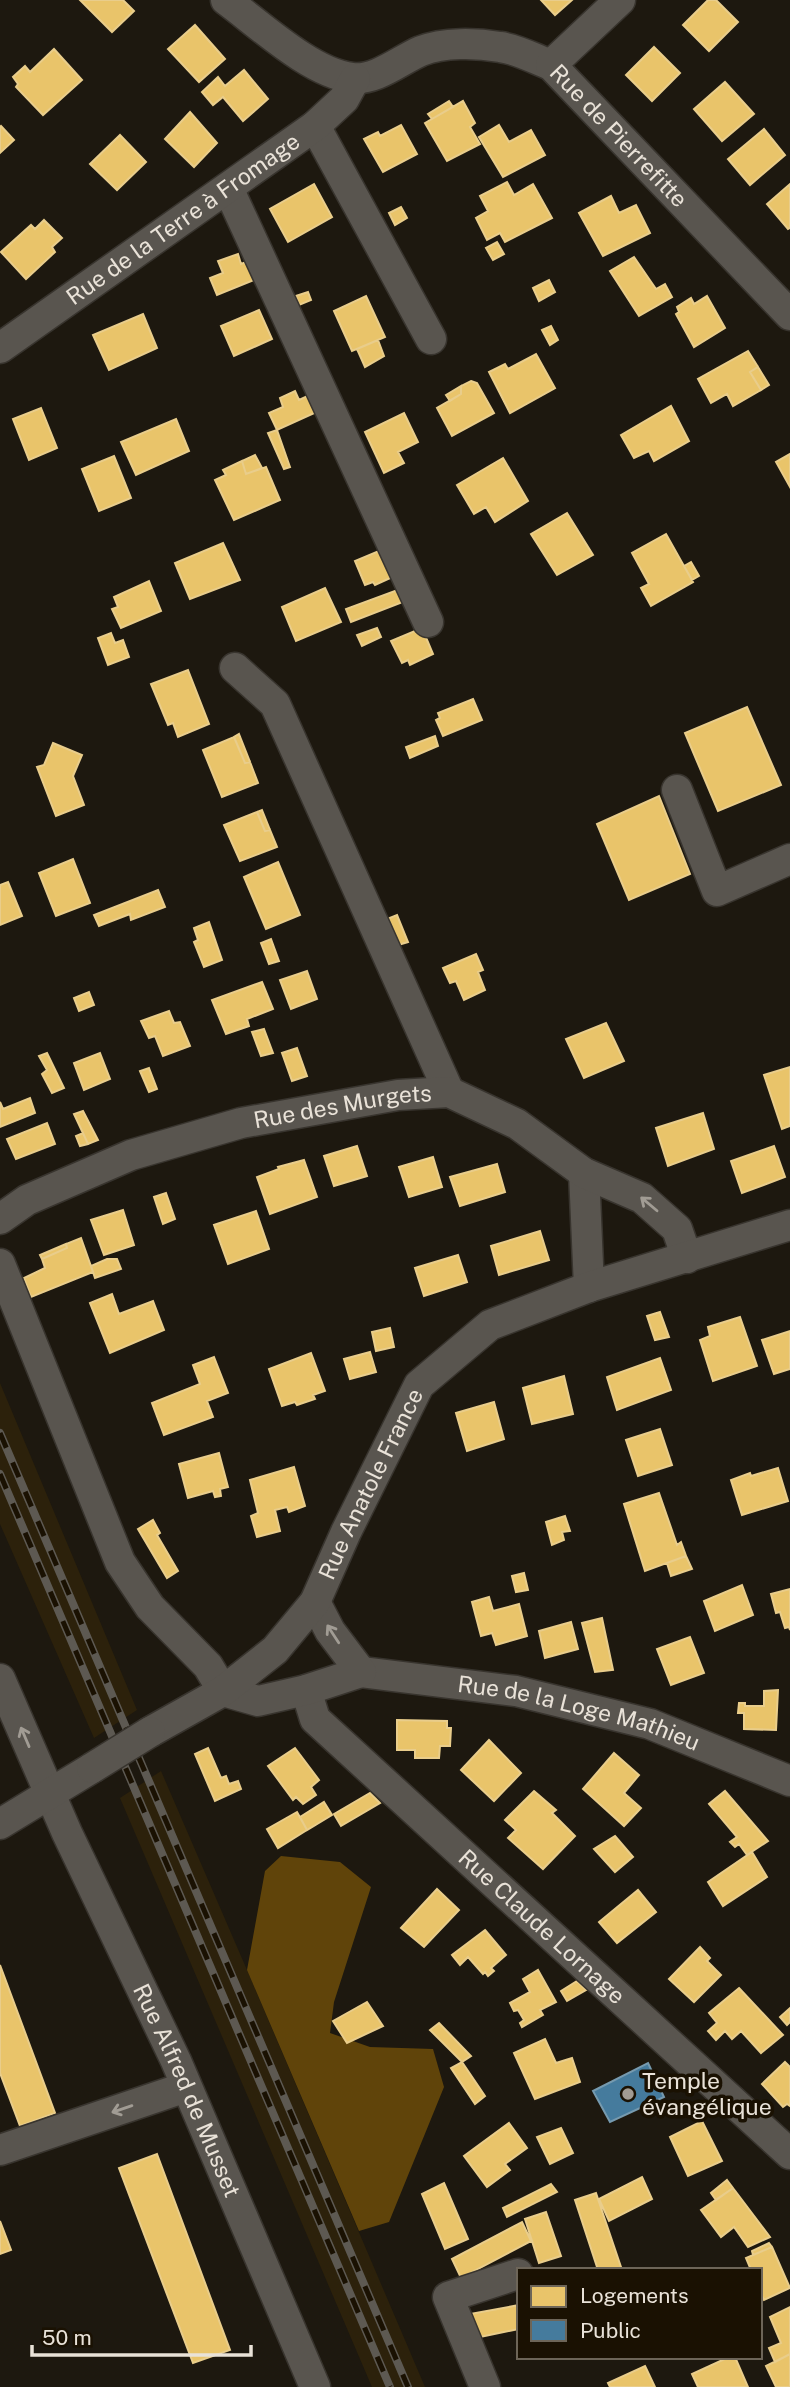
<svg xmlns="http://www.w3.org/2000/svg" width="790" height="2387" font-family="'Public Sans',sans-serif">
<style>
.built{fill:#2c210b}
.forest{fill:#60440a}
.homes{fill:#e9c46a;stroke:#e9cd8b;stroke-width:2}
.public{fill:#457b9d;stroke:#769aaf;stroke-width:2}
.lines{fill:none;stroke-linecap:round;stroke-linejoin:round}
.minor-casing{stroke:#38342e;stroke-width:33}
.minor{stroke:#59554f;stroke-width:30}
.rail-casing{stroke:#5d5952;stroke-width:8}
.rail{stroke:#1a1102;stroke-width:5;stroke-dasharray:16;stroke-linecap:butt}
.minor-bridge-casing{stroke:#38342e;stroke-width:33;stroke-linecap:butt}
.minor-bridge{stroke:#59554f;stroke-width:30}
.oneway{stroke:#a19c94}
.poi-dot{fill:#a29b92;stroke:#1a1102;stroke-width:2.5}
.labels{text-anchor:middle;stroke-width:7;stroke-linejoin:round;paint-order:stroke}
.street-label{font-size:23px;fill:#e9e2d8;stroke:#1a1102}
.poi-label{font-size:23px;fill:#e9e2d8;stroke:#1a1102;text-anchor:start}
</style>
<rect width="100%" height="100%" fill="#1d180f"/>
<path class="built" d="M0,1383l137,327 -43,28 -94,-214z
M161,1771l86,199 178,417h-53l-252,-589z"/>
<path class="forest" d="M281,1856l59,6 31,25 -37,115 -4,31 40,14 63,2 11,38 -55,135 -30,9 -112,-261 18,-99z"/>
<path class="homes" d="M80,0h43l11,11 -22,21z
M541,0h31l-17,15z
M708,0h8l22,22 -29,29 -26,-26z
M195,25l30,34 -26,23 -31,-33z
M654,47l26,26 -28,28 -26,-26z
M54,49l28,31 -39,35 -27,-28 2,-3 -5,-7 12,-11 5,6z
M244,70l24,29 -25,22 -20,-24 -10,8 -11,-13 16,-15 7,9z
M725,82l29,32 -32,27 -28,-32z
M449,101l4,6 -21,12 -4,-5z
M463,101l12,22 -5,4 10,17 -33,17 -22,-38z
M190,112l27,31 -23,24 -29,-28z
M401,125l16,29 -34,18 -19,-33 14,-7 2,4z
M499,125l10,17 22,-12 14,25 -42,22 -24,-40z
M1,126l13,14 -14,13v-26z
M764,129l21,26 -35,30 -22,-26z
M120,135l26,27 -29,28 -27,-26z
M507,182l7,13 19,-11 19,34 -47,24 -5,-9 -13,7 -11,-22 12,-7 -8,-15z
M314,184l18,33 -44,25 -18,-33z
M790,184v44l-2,1 -21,-25z
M611,196l8,17 17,-8 14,28 -47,23 -24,-43z
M401,207l6,11 -12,7 -6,-12z
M44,220l18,18 -10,9 3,5 -29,27 -25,-27 30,-27 4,4z
M497,242l7,12 -11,6 -7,-12z
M238,254l3,10 13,-5 7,18 -44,18 -7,-17 13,-5 -5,-12z
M634,257l22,32 9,-5 7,13 -33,19 -29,-45z
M549,280l6,12 -16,9 -6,-13z
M308,292l3,8 -12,5 -3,-9z
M366,296l19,41 -33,14 -18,-40z
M707,296l18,32 -31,19 -18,-33 3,-2 -2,-5 14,-9 3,6z
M259,310l13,29 -38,17 -13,-30z
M143,314l14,34 -48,22 -16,-35z
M551,326l7,14 -8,5 -8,-15z
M378,340l6,16 -19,11 -8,-18z
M748,351l10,16 -8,5 11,18 -28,16 -6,-12 -16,9 -13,-24z
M536,354l19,34 -45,25 -21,-41 16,-8 3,5z
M758,367l11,18 -8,5 -11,-18z
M471,381l6,2 17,30 -42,23 -15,-28 24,-14v-8z
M461,386v8l-11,7 -4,-6z
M295,391l4,9 15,-7 7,17 -44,20 -8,-17 14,-6 -3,-9z
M671,406l18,35 -35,20 -5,-10 -15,7 -13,-23z
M41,408l16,40 -28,12 -16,-41z
M404,413l14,29 -20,10 6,11 -20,10 -19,-41z
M176,419l13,32 -53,24 -15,-33z
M277,430l13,37 -6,2 -16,-36z
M790,454v33l-14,-25z
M255,455l7,13 -16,6 -4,-13z
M114,456l17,42 -32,13 -17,-42z
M503,458l25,43 -33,21 -9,-15 -12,7 -17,-29z
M242,461l4,13 20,-7 14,33 -46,20 -19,-40 11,-5 -3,-5z
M567,513l26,42 -36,20 -26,-41z
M666,534l27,48 -42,24 -10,-18 8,-4 -17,-31z
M223,543l17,37 -50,19 -15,-36z
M386,548l11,27 -22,10 -2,-3 -8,3 -10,-24z
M691,562l8,14 -7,4 -8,-14z
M149,581l12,30 -40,17 -9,-19 6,-2 -4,-10z
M325,588l16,34 -45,19 -14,-34z
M403,588l5,12 -57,22 -5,-13z
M377,628l4,9 -19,9 -5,-11z
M422,628l11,26 -23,11 -2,-5 -6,3 -11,-22z
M111,633l4,10 8,-3 6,17 -21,8 -10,-27z
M188,670l21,54 -31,13 -5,-14 -5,2 -17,-41z
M473,699l9,21 -39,16 -7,-16 4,-2 -2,-5z
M747,707l34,78 -63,26 -33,-78z
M239,734l11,28 -5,1 -11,-26z
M435,736l3,10 -28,12 -4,-11z
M234,737l11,26 5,-1 8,21 -36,14 -19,-47z
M53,743l29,12 -9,21 11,29 -28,11 -19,-49 7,-2z
M659,796l31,78 -61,26 -32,-76z
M262,810l8,20 -5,1 -8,-19z
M257,812l8,19 5,-1 7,17 -37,14 -16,-36z
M73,859l17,44 -34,13 -17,-43z
M278,862l22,53 -34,14 -22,-52z
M8,882l14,34 -22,9v-40z
M158,890l7,17 -34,13 -1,-6 -31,12 -5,-11z
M397,915l11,27 -10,3 -11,-26z
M209,922l13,38 -18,7 -10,-25 4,-2 -4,-12z
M271,939l8,22 -10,3 -8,-21z
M476,954l7,16 -5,2 7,18 -21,10 -8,-19 -6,2 -7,-15z
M307,971l10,28 -26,10 -11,-29z
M262,982l11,27 -26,10 2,7 -23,8 -14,-34z
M89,992l5,13 -15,6 -5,-13z
M169,1011l5,12 6,-1 10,24 -27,10 -8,-20 -6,2 -8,-17z
M606,1023l18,38 -40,17 -18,-39z
M264,1029l9,24 -12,3 -9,-24z
M297,1048l10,28 -15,5 -10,-28z
M47,1053l17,35 -12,5 -10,-19 5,-4 -8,-14z
M100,1053l10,26 -26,11 -10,-27z
M790,1067v59l-8,3 -18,-54z
M149,1068l8,21 -8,3 -9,-21z
M30,1098l5,15 -35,14v-25l3,7z
M83,1111l15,29 -10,4 -14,-30z
M703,1113l11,36 -46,17 -12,-38z
M47,1123l8,21 -39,15 -9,-20z
M83,1133l5,11 -8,2 -4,-10z
M357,1146l10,30 -33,10 -10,-30z
M774,1146l11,31 -43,16 -11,-32z
M433,1157l9,30 -33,10 -10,-30z
M304,1160l13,37 -47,17 -13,-37 22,-8 -1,-2z
M497,1164l8,28 -45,14 -10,-29z
M166,1193l9,26 -12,5 -9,-27z
M123,1210l11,35 -30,10 -13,-35z
M256,1211l13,38 -41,15 -14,-39z
M540,1231l9,29 -50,15 -8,-29z
M81,1238l12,34 -62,25 -7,-19 21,-10 -3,-9 25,-11 -1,-4z
M66,1244l1,4 -25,11 -2,-4z
M458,1255l9,27 -43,14 -9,-28z
M107,1259h10l4,10 -26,9 -4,-12z
M112,1294l7,20 34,-13 11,29 -54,23 -20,-50z
M660,1312l9,25 -14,3 -8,-24z
M740,1317l17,49 -44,15 -13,-41 10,-4 -2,-9z
M390,1328l4,19 -18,4 -4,-19z
M790,1331v38l-16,5 -12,-34z
M370,1352l6,20 -26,7 -6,-20z
M311,1353l14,38 -12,4 2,4 -18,6 -2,-3 -13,4 -13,-37z
M214,1357l14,36 -21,8 6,16 -49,18 -12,-32 48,-19 -7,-19z
M660,1358l11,32 -54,20 -10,-33z
M564,1376l9,38 -41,10 -9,-36z
M494,1402l10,37 -37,12 -11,-38z
M660,1429l12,36 -34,11 -12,-36z
M219,1453l9,34 -8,2 1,7 -6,1 -2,-6 -25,7 -9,-34z
M294,1467l11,39 -16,6 -2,-5 -12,3 5,21 -23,6 -6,-21 7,-3 -8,-33z
M778,1468l10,33 -46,14 -11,-35 19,-7 1,3z
M659,1493l18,52 4,-3 5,14 -41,15 -21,-67z
M565,1516l5,15 -8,1 2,8 -12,5 -6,-23z
M153,1520l7,13 -3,2 21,36 -11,7 -29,-49z
M686,1556l6,13 -21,7 -4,-13z
M524,1573l4,17 -12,2 -4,-16z
M742,1585l11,30 -38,16 -11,-30z
M790,1589v41l-1,-3 -4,1 -5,-16 -4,1 -5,-19z
M489,1597l4,14 26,-7 8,32 -31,9 -4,-12 -11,3 -9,-34z
M602,1618l11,52 -18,2 -13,-49z
M571,1622l7,27 -33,9 -6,-27z
M690,1637l14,36 -33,12 -14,-36z
M778,1690l-2,40 -32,-1v-16h-6l1,-10h6v3h19v-15z
M397,1720l50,1v7h4l-1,18h-10l-1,12h-24v-8h-18z
M489,1740l32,33 -27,28 -33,-31z
M208,1748l13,30 5,-2 3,8 9,-3 3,8 -26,12 -20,-47z
M295,1748l24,32 -8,7 5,8 -13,9 -7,-7 -3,3 -25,-34z
M614,1753l25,22 -15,18 17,15 -17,18 -41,-37z
M534,1791l22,19 -4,3 23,23 -32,33 -35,-31 8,-8 -11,-10z
M725,1791l43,50 -21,14 -8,-11 -4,3 -5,-5 7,-5 -28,-33z
M370,1793l10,10 -39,23 -7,-12z
M324,1802l8,13 -25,15 -7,-13z
M297,1812l10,18 -29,18 -11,-19z
M615,1836l18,21 -18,15 -21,-23z
M752,1852l15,25 -44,29 -15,-24z
M437,1889l22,21 -35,37 -23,-19z
M638,1890l18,22 -39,31 -18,-21z
M485,1930l21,25 -15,13 3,3 -6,5 -3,-4 -2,2 -15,-17 -8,8 -8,-10z
M700,1947l10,11 -3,3 14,14 -27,27 -25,-23z
M0,1965l55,148 -35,13 -20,-53z
M538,1970l18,32 -16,8 3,5 -21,12 -2,-4 4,-3 -6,-10 -4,1 -4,-8 20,-11 -7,-13z
M577,1981l9,9 -19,11 -6,-10z
M739,1988l44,47 -22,18 -20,-22 -9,8 -7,-8 -9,9 -8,-9 9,-8 -8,-10z
M367,2002l16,24 -36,17 -14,-22z
M790,2008v14l-3,3 -7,-8z
M439,2023l32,33 -9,6 -32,-32z
M545,2039l11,24 16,-5 8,24 -45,17 -21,-46z
M462,2062l23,34 -10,8 -24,-36z
M785,2062l5,5v39l-3,-2 -4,3 -21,-23z
M702,2121l20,40 -34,15 -18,-39z
M509,2123l18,25 -22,16 5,6 -23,17 -23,-31z
M561,2128l12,25 -23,11 -13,-27z
M157,2154l73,196 -37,13 -74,-195z
M642,2177l10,22 -43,22 -10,-22z
M727,2180l6,8 -17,12 -5,-7z
M444,2183l24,56 -23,10 -23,-55z
M551,2184l6,8 -50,25 -4,-9z
M733,2188l37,49 -22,10 -14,-20 -13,10 -20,-27z
M596,2193l2,6 24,71h-24l-23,-70z
M546,2212l15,44 -22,7 -14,-44z
M0,2221l11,29 -11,4z
M522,2222l9,19 -70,37 -9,-19z
M769,2243l3,4 -19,8 -1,-4z
M772,2247l18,41 -26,12 -4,-8v-22h-9l-5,-12z
M519,2305v24l-44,9 -5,-24z
M790,2307v47l-15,8 -6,-14 12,-5 -11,-26z
M790,2354v33h-14l-10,-21z
M729,2357h6l13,30h-50l-6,-13z
M645,2366l10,21h-45l-2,-4z"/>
<path class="public" d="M648,2063l16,34 -54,25 -17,-31z"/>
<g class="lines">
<defs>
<g id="minor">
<path id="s1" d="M226,0c34,25 85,73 126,78 24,3 48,-18 69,-27 23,-9 55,-8 79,-4 17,2 35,12 51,18l239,250"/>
<path d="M551,65l69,-65"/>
<path d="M315,126l116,213"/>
<path d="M228,188l200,434"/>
<path id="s2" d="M0,348l315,-222 29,-27 11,-20"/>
<path d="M235,668l40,36 174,388"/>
<path d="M677,790l40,101 73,-32"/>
<path d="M584,1173l5,114"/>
<path id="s3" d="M0,1219l27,-19 104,-45 110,-32 157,-28 51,-3 68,32 67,49 58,25 35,31 10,29"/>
<path d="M0,1264l120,298 30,45 58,59 15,25"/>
<path id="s4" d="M361,1672l155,19 134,33 140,57"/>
<path id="s5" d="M0,1679l67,154 109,228 139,326"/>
<path id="s6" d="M306,1690l9,29 475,435"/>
<path d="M223,1691l35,10 48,-11 55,-18 -31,-41 -15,-29"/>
<path id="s7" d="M150,1732l73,-41 52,-41 40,-48 31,-70 73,-147 71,-60 99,-38 201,-62"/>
<path d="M0,1824l92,-56"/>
<path d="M0,2150l186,-63"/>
<path d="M485,2387l-37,-90 70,-23"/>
</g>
</defs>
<use href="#minor" class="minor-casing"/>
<use href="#minor" class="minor"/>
<defs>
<path id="rail" d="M0,1433l408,954
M0,1474l390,913"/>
</defs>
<use href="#rail" class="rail-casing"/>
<use href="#rail" class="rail"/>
<defs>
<path id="minor-bridge" d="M92,1768l58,-36"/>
</defs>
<use href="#minor-bridge" class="minor-bridge-casing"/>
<use href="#minor-bridge" class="minor-bridge"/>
</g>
<defs><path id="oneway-shaft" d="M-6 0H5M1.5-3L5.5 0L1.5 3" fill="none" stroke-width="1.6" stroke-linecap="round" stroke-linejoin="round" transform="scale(1.75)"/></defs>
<g class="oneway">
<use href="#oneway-shaft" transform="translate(649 1204) rotate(-140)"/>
<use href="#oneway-shaft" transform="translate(333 1634) rotate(-123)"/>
<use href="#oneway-shaft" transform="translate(25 1737) rotate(-113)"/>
<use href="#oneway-shaft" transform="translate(122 2109) rotate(161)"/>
</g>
<circle class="poi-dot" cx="628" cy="2094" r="7"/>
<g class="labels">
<g class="street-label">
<text dy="8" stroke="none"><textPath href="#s1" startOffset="457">Rue de Pierrefitte</textPath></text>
<text dy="8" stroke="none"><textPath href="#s2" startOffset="224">Rue de la Terre à Fromage</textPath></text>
<text dy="8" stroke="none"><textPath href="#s3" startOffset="364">Rue des Murgets</textPath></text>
<text dy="8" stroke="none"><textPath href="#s7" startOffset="343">Rue Anatole France</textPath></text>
<text dy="8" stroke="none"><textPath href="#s4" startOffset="222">Rue de la Loge Mathieu</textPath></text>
<text dy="8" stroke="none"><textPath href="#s6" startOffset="338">Rue Claude Lornage</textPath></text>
<text dy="8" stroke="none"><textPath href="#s5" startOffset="452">Rue Alfred de Musset</textPath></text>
</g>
<g class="poi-label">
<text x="642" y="2089">Temple<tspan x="642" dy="26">évangélique</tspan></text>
</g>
</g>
<rect x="517" y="2268" width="245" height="91" fill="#1a1102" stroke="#6d6558" stroke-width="2"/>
<rect x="531" y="2286" width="35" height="21" fill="#e9c46a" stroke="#6d6558" stroke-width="2"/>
<text x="580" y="2303" font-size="21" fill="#e9e2d8">Logements</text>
<rect x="531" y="2320" width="35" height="21" fill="#457b9d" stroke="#6d6558" stroke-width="2"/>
<text x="580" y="2338" font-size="21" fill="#e9e2d8">Public</text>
<path d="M32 2345v10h219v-10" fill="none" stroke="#e9e2d8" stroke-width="3.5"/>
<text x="42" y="2345" font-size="21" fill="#e9e2d8" stroke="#1a1102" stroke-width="5" paint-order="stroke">50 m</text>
</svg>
